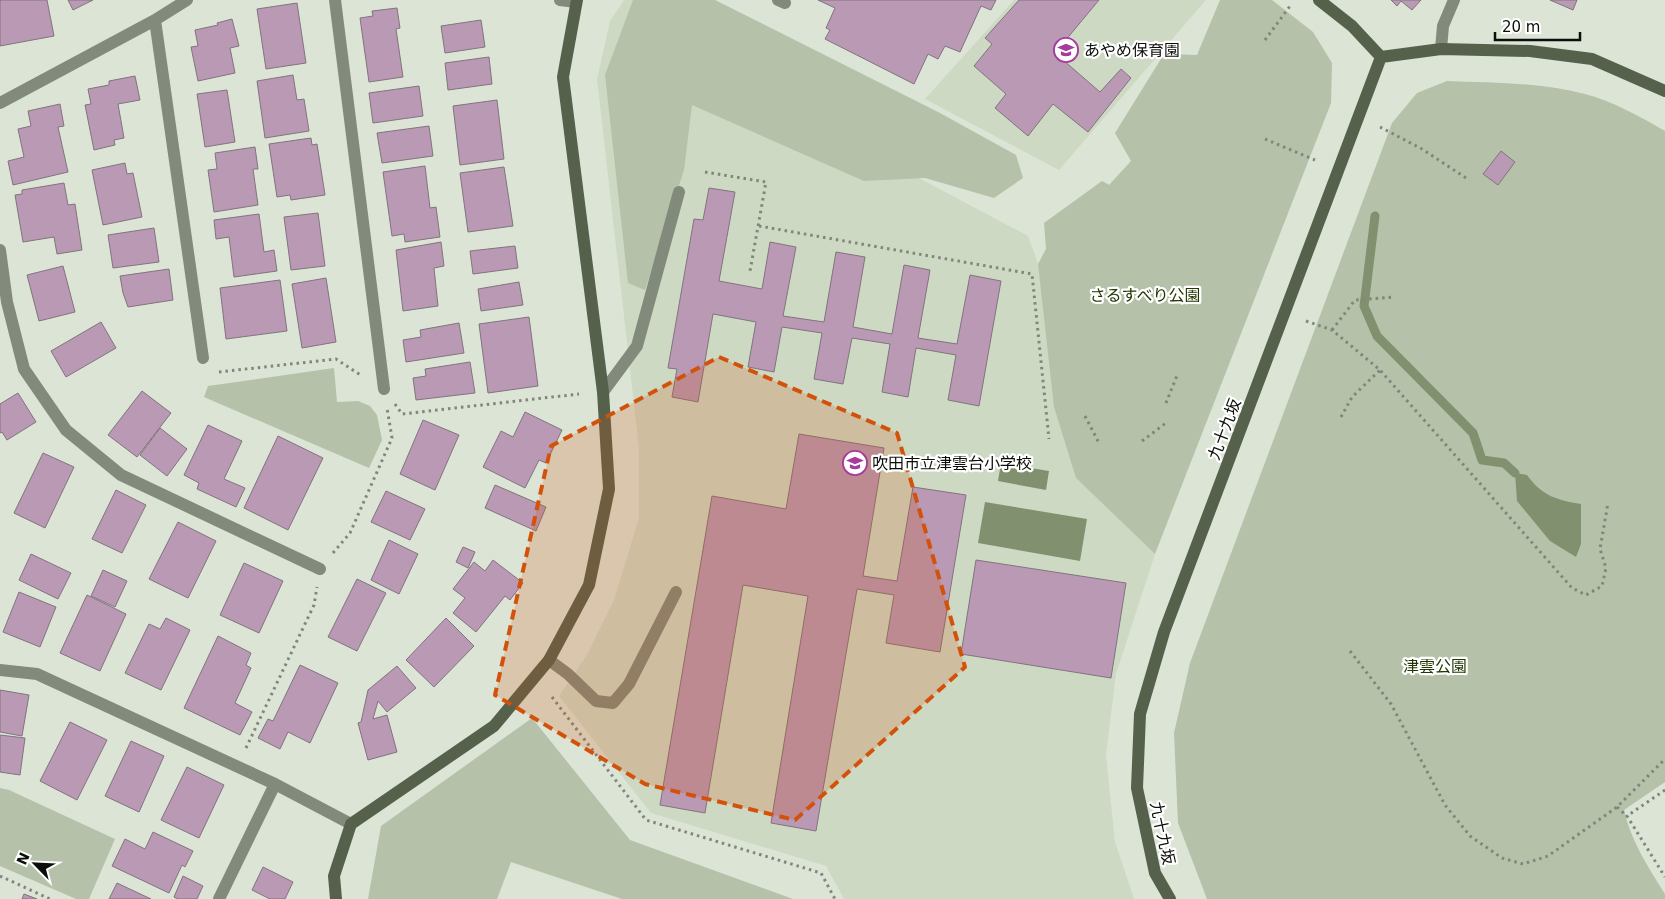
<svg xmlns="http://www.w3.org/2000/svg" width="1665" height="899" font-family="'DejaVu Sans','Noto Sans JP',sans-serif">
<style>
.built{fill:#ced9c3}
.green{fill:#b5c1a9}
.water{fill:#81916f}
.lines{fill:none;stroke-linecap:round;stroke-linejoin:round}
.stream{stroke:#81916f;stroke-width:9}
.building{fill:#b999b3;stroke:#81747e}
.path{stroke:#81867c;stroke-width:3;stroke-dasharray:2.5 4;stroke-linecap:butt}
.lane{stroke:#828a7b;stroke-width:12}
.street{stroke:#828a7b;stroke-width:12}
.secondary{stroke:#56614b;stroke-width:12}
.marked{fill:#d2520c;fill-opacity:0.2;stroke:#d2520c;stroke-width:4;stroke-dasharray:10 6;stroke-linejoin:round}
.labels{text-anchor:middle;stroke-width:4.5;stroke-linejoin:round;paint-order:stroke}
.poi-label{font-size:16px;fill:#0c0e09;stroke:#fff;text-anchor:start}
.park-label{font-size:16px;fill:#223600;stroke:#fff}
.street-label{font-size:16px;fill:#0c0e09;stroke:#fff}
</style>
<rect width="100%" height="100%" fill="#dce4d5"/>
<path class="built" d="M624,0h53l56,79 295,157 10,28 38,214 79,76 -39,120 -10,81 9,87 19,57h-290l-18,-33 -175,-53 -92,-117 28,-41 27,-55 25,-82v-70l-42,-369 13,-58z
M1014,0h192l-147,170 -134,-71z"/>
<path class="green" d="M633,0h82l225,113 76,42 7,23 -29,20 -69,-20 -61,3 -172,-76 -8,65 -39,120 -17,-7 -23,-208z
M1220,0h52l41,32 19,31 -1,40 -176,451 -79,-76 -22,-71 -16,-143 8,-15 -2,-26 58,-42 7,4 22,-24 -16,-28 49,-79 33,1z
M1447,81c46,2 93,1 138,13 27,7 56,23 80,37v651l-41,28c7,31 24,57 41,84v5h-458l-29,-76 -4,-90 16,-70 202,-540 25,-30z
M334,368l3,34 21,-1 12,5 7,9 5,25 -13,28 -165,-71 4,-11z
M532,718l98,122 163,59h-171l-111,-37 -14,37h-129l13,-73z
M0,788l9,2 106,49 -26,60h-13l-76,-33z"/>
<path class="water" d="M1001,463l48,8 -3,19 -48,-9z
M1515,473l12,2c15,21 30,25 54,29v40l-5,13 -26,-16 -33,-40z
M985,502l102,17 -7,42 -102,-18z"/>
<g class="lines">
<path class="stream" d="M1375,216l-11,90 13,30 96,97 9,27 22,3 11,10"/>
</g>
<path class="building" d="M0,0h47l7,36 -54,10z
M68,0h25l-20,10z
M818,0h178l-5,10 -10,-4 -21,46 -15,-6 -7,13 -10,-5 -14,30 -89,-45 5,-9 -4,-2 9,-20z
M1019,0h80l-44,53 45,39 21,-23 10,9 -43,54 -35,-28 -25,32 -33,-28 11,-14 -32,-28 18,-22 -7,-6z
M1391,0h30l-9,10 -11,-9 -4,5z
M1550,0h27l-4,10z
M297,3l9,60 -40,6 -9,-60z
M397,8l3,20 -4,1 7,48 -34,5 -9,-64 13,-2 -1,-5z
M232,19l7,27 -9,2 5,25 -37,8 -7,-34 7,-1 -3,-16 23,-5 -1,-2z
M481,20l4,27 -40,6 -4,-27z
M489,57l3,27 -44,6 -3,-27z
M293,75l4,25 7,-1 5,32 -44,7 -8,-57z
M135,76l5,24 -22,4 6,34 -10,2 1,5 -21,5 -9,-45 6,-1 -3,-15 21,-4v-4z
M419,86l4,30 -50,7 -4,-30z
M227,90l8,52 -30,5 -8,-53z
M497,100l7,59 -44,6 -7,-59z
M60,104l4,22 -6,1 10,45 -55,13 -5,-24 16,-4 -6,-28 13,-3 -3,-15z
M429,126l4,30 -51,7 -5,-30z
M311,138l1,7 5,-1 8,51 -34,5 -1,-5 -13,2 -8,-53z
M255,147l3,22h-5l5,36 -44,7 -6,-42 9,-1 -2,-16z
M1501,151l14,11 -17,23 -15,-11z
M125,163l2,11 6,-1 9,44 -39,8 -11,-55z
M425,166l5,42 6,-1 4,30 -35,5 -1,-8 -12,2 -9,-64z
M504,167l9,59 -45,6 -8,-59z
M64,183l4,22 7,-1 7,46 -25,4 -3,-17 -31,5 -8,-47 7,-1v-4z
M709,188l26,4 -16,89 43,8 8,-47 26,5 -13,69 41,6 12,-70 29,5 -12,70 39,7 12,-69 26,5 -12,68 39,6 13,-69 31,6 -22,125 -31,-6 8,-45 -40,-7 -8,49 -26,-5 8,-48 -38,-6 -9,46 -29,-5 8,-46 -40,-6 -8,45 -26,-5 8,-45 -43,-8 -15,88 -26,-5 5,-28 -9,-1 26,-149 9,1z
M318,213l7,53 -34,4 -7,-53z
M259,214l5,38 10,-2 3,21 -43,6 -5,-40 -13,2 -2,-19z
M154,228l5,34 -46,6 -5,-33z
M441,242l3,24 -10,2 4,38 -35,5 -7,-61z
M515,246l3,22 -45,6 -3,-23z
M63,266l12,46 -36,9 -12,-46z
M169,269l4,31 -45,7 -5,-14 -3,-17z
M326,278l10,64 -34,6 -10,-64z
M280,280l7,51 -61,8 -6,-51z
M519,282l4,23 -42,6 -3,-22z
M529,317l9,69 -50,7 -9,-69z
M101,322l15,26 -50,29 -15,-26z
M459,323l5,30 -58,9 -3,-22 18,-3 -1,-7z
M470,362l5,31 -59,7 -3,-22 13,-2 -1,-7z
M142,391l29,22 -34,44 -29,-22z
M18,393l18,29 -29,18 -5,-8 -2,1v-29z
M525,412l37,18 -16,33 -7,-3 -14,28 -42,-21 18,-36 12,6z
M423,420l36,15 -24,55 -35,-16z
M208,425l34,16 -18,38 21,9 -9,19 -39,-18 2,-6 -15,-8z
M160,428l27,21 -20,27 -27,-21z
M799,434l85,14 -21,128 34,5 16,-94 53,8 -26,157 -54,-9 8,-48 -37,-6 -41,242 -45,-8 37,-227 -65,-11 -38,228 -45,-8 52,-309 74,13z
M278,436l45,22 -35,72 -44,-22z
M43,453l31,14 -29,61 -31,-15z
M495,485l51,22 -10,24 -51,-23z
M116,490l30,15 -24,48 -30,-14z
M386,491l39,18 -15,31 -39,-18z
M178,522l38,19 -28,57 -39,-19z
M389,540l29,14 -19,40 -28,-14z
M463,547l12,5 -7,16 -12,-6z
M31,554l40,19 -13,26 -39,-19z
M493,560l30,23 -13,17 -5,-4 -29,36 -23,-19 12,-15 -12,-9 21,-27 11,9z
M976,560l150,23 -15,95 -150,-24z
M244,563l39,18 -24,52 -39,-18z
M103,570l24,11 -12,26 -24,-11z
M357,579l29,14 -29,58 -29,-14z
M19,592l37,15 -16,40 -37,-15z
M87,595l39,19 -26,57 -40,-18z
M166,618l24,12 -29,60 -36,-17 24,-49 11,5z
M446,618l28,28 -40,41 -28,-27z
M218,636l33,17 -5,12 5,3 -16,35 17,9 -12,23 -56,-27z
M300,665l38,18 -28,60 -22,-11 -8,17 -22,-11 10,-19 5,2z
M397,666l19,22 -29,24 -9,-11 -5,18 14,-4 10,37 -29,8 -10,-37 3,-1 7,-32z
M0,690l29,5 -7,41 -22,-4z
M70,722l37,18 -30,60 -37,-19z
M0,735l25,3 -5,37 -20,-3z
M131,741l33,15 -25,56 -34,-16z
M187,767l37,18 -25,53 -38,-18z
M153,832l40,19 -8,16 -3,-2 -13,28 -57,-27 13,-27 20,10z
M263,867l30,15 -8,17h-15l-18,-9z
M183,876l20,10 -6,13h-19l-4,-2z
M117,883l34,16h-42z
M24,894l13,5h-15z"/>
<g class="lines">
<path class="path" d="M1265,40l25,-34
M1380,127l42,22 44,29
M1265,139l50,21
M705,172l61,10 -16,89
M759,226l273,48 17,165
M1306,321l26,9 48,40 192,218 14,7 16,-9 4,-18 -6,-19 8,-46
M1332,330l23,-30 39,-3
M219,372l117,-13 26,17
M1166,403l12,-30
M395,404l7,10 177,-20
M1085,416l14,27
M1341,417l11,-20 28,-27
M1142,441l24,-18
M333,553l17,-20 42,-95 -5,-30
M1350,651l41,53 54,101 25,31 32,22 21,6 25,-8 69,-49 48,-48
M552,697l94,123 175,53 14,26
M246,748l68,-143 3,-18
M1665,790l-38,26 38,61
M1617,807l10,9
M0,876l50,23"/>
<path class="lane" d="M778,0l7,3
M1441,49l2,-23 11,-26
M603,392l34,-46 42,-154
M549,660l19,14 28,27 17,2 16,-19 47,-92"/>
<path class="street" d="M335,0l49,389
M560,0l16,2
M155,20l48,338
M0,103l155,-83 32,-20
M0,250l7,52 17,67 42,61 55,45 199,94
M0,670l37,4 238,110 76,40
M219,899l56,-115"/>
<path class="secondary" d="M1319,0l33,26 29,31
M1381,57l60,-8 89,2 62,8 73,32
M336,899l-2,-23 17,-52 143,-98 55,-66 40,-75 20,-96 -6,-97 -40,-315 14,-77
M1170,899l-15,-26 -18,-85 3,-74 24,-82 217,-575"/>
</g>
<path class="marked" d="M719,357l178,76 68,234 -170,153 -150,-36 -150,-89 56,-249z"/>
<defs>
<symbol id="school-ring" viewBox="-11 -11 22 22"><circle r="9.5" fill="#fff" stroke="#a63b9b" stroke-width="1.5"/><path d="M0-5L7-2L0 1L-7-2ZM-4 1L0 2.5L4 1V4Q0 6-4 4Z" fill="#a63b9b"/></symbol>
</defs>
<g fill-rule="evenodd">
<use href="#school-ring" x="1052" y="36" width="28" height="28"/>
<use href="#school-ring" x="841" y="449" width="28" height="28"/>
</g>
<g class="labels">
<g class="poi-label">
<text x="1084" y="56">あやめ保育園</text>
<text x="872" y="469">吹田市立津雲台小学校</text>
</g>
<g class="park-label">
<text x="1145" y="301">さるすべり公園</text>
<text x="1435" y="672">津雲公園</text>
</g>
<g class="street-label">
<text transform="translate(1224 429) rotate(-69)" y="6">九十九坂</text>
<text transform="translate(1163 833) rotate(78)" y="6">九十九坂</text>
</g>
</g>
<g transform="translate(35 864) rotate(294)" stroke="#ffffff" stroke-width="4" paint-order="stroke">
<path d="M0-4L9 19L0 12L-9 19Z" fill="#0c0e09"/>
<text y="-8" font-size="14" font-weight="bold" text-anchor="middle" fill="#0c0e09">N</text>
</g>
<path d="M1495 32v8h85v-8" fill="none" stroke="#0c0e09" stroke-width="2.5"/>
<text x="1502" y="32" font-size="15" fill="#0c0e09" stroke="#ffffff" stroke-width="4" paint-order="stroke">20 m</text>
</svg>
